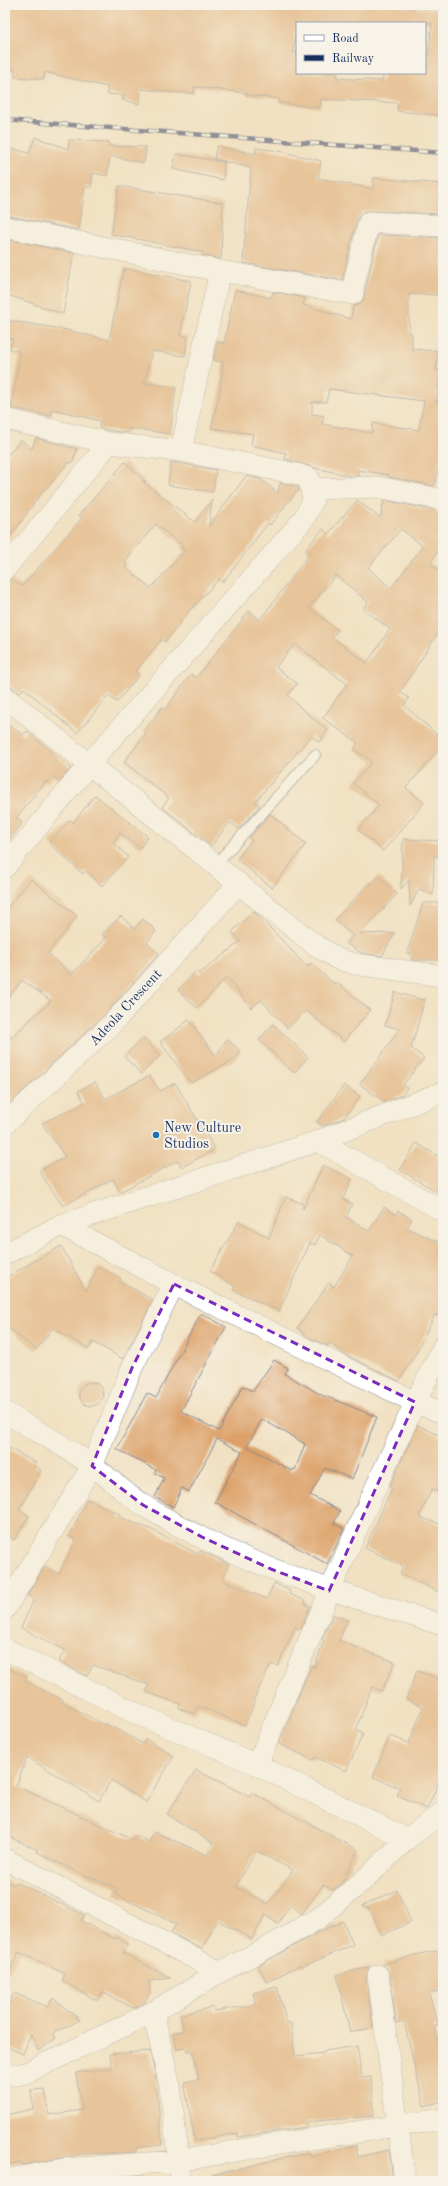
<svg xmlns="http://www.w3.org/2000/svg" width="448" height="2186" font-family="'Old Standard TT',serif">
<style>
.building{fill:#dca067;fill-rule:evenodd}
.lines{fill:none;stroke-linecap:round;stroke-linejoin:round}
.service-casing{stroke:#868890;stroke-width:12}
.minor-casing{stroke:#868890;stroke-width:22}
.service{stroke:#fff;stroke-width:10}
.minor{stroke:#fff;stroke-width:21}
.rail-casing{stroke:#1b2f5e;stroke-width:4.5}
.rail{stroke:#f7f3e8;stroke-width:3;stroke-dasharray:9;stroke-linecap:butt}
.marked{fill:none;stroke:#7b2cbf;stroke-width:3;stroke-dasharray:8 5;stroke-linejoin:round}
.poi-dot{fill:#1f6fb2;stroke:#f7f3e8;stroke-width:1.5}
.labels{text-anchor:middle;stroke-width:4;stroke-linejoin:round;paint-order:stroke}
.street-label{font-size:14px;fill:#1b2f5e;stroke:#f7f3e8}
.poi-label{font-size:14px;fill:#1b2f5e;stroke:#f7f3e8;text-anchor:start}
</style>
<rect width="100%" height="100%" fill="#f7f3e8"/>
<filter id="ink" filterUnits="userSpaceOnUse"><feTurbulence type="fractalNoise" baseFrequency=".025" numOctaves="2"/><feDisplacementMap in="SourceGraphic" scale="8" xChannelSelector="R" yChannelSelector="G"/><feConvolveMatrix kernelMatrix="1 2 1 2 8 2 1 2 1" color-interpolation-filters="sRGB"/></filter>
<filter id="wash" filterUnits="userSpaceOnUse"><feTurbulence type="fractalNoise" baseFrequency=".012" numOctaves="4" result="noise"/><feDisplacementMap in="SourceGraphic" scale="16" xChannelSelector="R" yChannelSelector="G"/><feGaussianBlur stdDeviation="0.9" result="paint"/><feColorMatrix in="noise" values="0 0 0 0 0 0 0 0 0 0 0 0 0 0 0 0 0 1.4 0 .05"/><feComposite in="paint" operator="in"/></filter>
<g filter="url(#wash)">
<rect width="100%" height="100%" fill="#f1e1c2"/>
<g id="blocks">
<path class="building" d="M5,5h396v2l42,3v106l-46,-5 1,-8 -77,-4 -1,9 -41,-5v-4l-33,-4 1,-2 -52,-6 -1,6h-13l-40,-4 -2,15 -17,-4 1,-5 -16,-1v-7l-62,-15 -1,7 -29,-2v-7l-10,-1zM297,23h135l-6,50h-42l-2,8 -45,-3v-5h-40v-21h-4z
M35,137l33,12 1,-9 40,2v4l37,1 -2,16 -34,-7 -3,20 -14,-3 -2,14h-6l-6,43 -74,-15v-68l24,6z
M217,146l38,8 1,-6 23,3 42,10 -3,17 55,11 1,-11 69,6v30l-79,-3 -7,8 -15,61 -99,-17 8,-95 -37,-9z
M176,154l48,8 -1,18 -50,-11z
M119,186l104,17 -2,56 -18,-4v-3l-92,-18z
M378,235l65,3v57l-34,-1v39h3v16l26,2 -2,19 4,1 -3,30h-2l8,2v36l-8,47 -46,-9v-2l-31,-5v6h-8l-34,-8 -31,-9 1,-6 -35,-8 2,-11 -42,-6 8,-31 4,-35 -9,-1 2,-14 1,-5 7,1 11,-53 36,8 2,-6 32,6 -2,7 48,14 2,-13 5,-1 5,-5zM329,389l95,12 -5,29 -46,-7 -1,10 -50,-9 2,-8 -12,-2v-12h14z
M5,239l69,14 -11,61 -58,-20z
M124,268l67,13 -11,54 8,2 -3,19 -33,-5 -8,32 32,4 -6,47 -41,-6 -1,5 -14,-2 -15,-3 1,-7 -47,-12 -2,7 -40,-8 9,-56 -10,-3 3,-10 -8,-1v-18l57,9 47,11z
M36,438l41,11 -5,14 -3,-1 -29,33 -35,49v-86l16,-18 11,9z
M125,462l21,20 -4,-1 53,41 17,-22 -3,26 37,-50 14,3 18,14 2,-10 18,4 1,4h-2l-27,34 -2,-2 -45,59 -4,-3 -29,31 -25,32 -3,-3 -27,33 4,3 -22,27 -9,-6 -31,37 -53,-45 -5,5 -7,-6 -7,-2v-97l6,-9 11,7 60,-68 -3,-3zM156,524l27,22 -2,2 4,3 -34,37 -26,-21 2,-3 -3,-2z
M171,462l45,8 -3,22 -45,-7z
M357,500l23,18 4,-18 48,10 11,8v27l-13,18 13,10v52l-43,67 9,6 -5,7 39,35v5l-37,43 18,15 -41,48 -25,-21 21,-25 -26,-22 19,-21 -18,-13 4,-6 -35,-25 24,-34 -52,-40 -19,23 21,17 -9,11 15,15 25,20 -9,12 -8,-6 -56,66 5,4 -21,23 -9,-7 -19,24 -49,-39 7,-9 -45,-36 22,-29 -2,-2 18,-24 3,3 26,-36 5,4 53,-67 11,9 50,-67 -4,-4 17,-20 5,5zM401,529l22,17 -32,42 -23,-20zM336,575l32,27 -5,7 27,20 -23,34 -35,-26 6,-7 -29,-22z
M5,723l18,12 4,-4 44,37 -12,13 -6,-5 -6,7 -1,-2 -30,37 6,5 -17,23z
M95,795l53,42 -8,11 -20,-15 -7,9 15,15 -26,29 -16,-15 -3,3 -34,-31 21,-23 3,3z
M270,814l36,30 -34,44 -35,-29 15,-19 -3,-2z
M403,839l37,2 -1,15h-5l-1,39 -14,-6 -9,17 -1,-26 -8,9z
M378,876l19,18 -37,40 35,-1 -13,23 -20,-3 -15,-9 6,-8 -18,-16 34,-37 2,2z
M31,879l46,37 -29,37 23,22 35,-37 -4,-4 19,-18 13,13 9,-10 13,12 -9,11 12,12 -56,62 -94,88 -4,-5v-56l46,-42 -29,-21 -17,22v-91z
M423,903h20v57h-31l-1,-7h-4z
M254,911l53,56 4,-4 23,21 2,-2 34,28 -26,31 -38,-30 -19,17 -26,-28 -10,8 -24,-31 -30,31 -19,-18 18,-19 3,3 42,-33 -9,-9z
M395,992l27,8 3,-1 -14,49 13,10 -21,27 4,3 -5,7 -18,7 -24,-18 40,-55 -15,-4z
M189,1020l27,36 11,-17 14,13 -7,8 -43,23 -31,-41z
M273,1024l35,33 -14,16 -35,-33z
M143,1038l17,18 -19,18 -17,-18z
M149,1076l11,15 15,-8 40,66 -33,18 -5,-6 -57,31 -7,-13 -50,27 -24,-35 26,-14 -23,-34 43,-20 -7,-12 17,-9 10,17z
M344,1085l16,12 -16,21 -21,8 -6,-4z
M416,1143l27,16v36l-43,-25z
M323,1165l29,14 -9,20 9,5 -6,13 23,14 15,-24 12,8 2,-4 14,8 -5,9 36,16v74l-8,-4 -20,41 -16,26 -55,-27 -14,-11 -2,3 -20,-9 -11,-9 32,-45 5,4 19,-31 -33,-21 -5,10 -5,-2 -31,68 -46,-21 2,-4 -25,-15 29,-50 30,17 17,-41 17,7v5z
M61,1246l25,45 12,-24 23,11 -2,3 34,19 -30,59 -30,-17 -4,7 -36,-21 -17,22 -31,-25v-47z
M201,1313l25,14 -45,84 38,20 24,-45 10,5 21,-31 14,8 -3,6 40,23v-1l52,21 -25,62 -27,-11 -15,27 30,16 -6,12 10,6 -17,35 -112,-62 27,-50 -25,-13 -28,53 -7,-4 -9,19 -18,-10 9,-19 -9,-5 1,-3 -39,-21 30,-56 9,5zM262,1419l43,25 -10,26 -2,-1 -1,2 -45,-25z
M79 1394a12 12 0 1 1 24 0a12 12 0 1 1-24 0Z
M418,1425l25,12v56l-11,-4 -13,28 24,8v69l-43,-20 3,-8 -38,-18 27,-60 -3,-1z
M5,1446l31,17 -2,3 7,4 -22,40 10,6 -15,24 -9,-5z
M87,1499l33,15 -1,3 33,13 46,24 2,-3 29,13 -7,16 45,19 7,-16 16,8 -1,3 17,7 -1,3 5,2 -10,24 -5,-3 -17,39 -7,-2 -18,37 2,1 -10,23 -47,-19 -4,8 -15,-6 1,-4 -34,-12 3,-7 -56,-20 -6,11 -28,-15 6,-11 -44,-22 13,-29 -7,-4 18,-29 14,8 17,-34 -7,-3z
M333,1615l14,5 -8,21 56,21 -13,29 -10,-4 -16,43 7,4 -17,37 -31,-14 -2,3 -34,-16 27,-67 6,-11 3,1 9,-27 -2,-1z
M5,1667l22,10 -2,4 38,19 -1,2 42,23 1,-2 38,21 3,-5 28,17 -28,46 -35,-22 -12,21 -72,-44 -11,29 117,54 3,-5 12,7 7,-10 52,23 6,-12 -46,-29 29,-44 54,27 2,-4 106,57 -16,33 -9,7 -10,-5 -21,29 -12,-9 -12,19 -13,-9 -13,24 -35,-19 -15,29 -31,-16 5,-9 -61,-30 2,-6 -44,-18 -36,-18 1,-2 -33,-15zM256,1851l37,19 -25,34 -32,-17z
M417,1671l26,9v93l-16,36 -30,-13 3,-8 -27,-11 17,-41 19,7 14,-36 -17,-8z
M5,1880l9,5 2,-3 68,33 -3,6 34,18 1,-2 12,7 -5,9 47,25 -21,3 1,12 -6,10 -11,5 -31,-16 -4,9 -36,-20 3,-7 -46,-22 -14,28z
M397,1890l14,32 -29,13 -12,-25 -8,-4z
M343,1921l10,24 -52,22 -1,-2 -33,17 -9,-16 61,-34z
M443,1950v40l-14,3 9,32 -4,1 9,37v38l-19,5 -20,-85 -8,2 -6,-50 -7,-9 36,-10z
M369,1967l-3,10 7,51 -23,5 -13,-58z
M277,1987l10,36h4l4,33 29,-3v-2l33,-5 5,32 9,-1 3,39 -68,6v5l-68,10v-4l-43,8 -11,-59 15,-3 -6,-28h-5v-3l-11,1 -4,-17 11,-1 -4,-16 33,-8 1,4 42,-6 -3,-12z
M14,1993l34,14 5,-9 27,22 -27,13 3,5 -18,13 -7,-17 -8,20 -18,-8v-45l5,2z
M150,2051l6,28 6,66 -26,3v4l-53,2 -61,11 -1,-3 -16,3v-50l28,-6 -2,-19 14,-1 4,26 33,-5 -6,-37 36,-5 -2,-14z
M356,2145l2,12 31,-7 4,31h-180l-1,-6 71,-17 27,-5v3z
M140,2176l1,5h-49l-1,-2z"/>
</g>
</g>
<g filter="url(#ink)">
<use href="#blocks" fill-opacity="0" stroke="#868890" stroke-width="1"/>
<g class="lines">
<defs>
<path id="service" d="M216,864l99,-109"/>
<path id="minor" d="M5,227l215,44 133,23v-7l16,-65 74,4
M5,419l104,24 72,8 116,23 12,4 4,23 -10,19 -213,243 -85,104
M181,451l39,-180
M312,489l66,-2 65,13
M5,569l104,-126
M5,697l310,248 23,14 16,5 89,12
M5,1124l107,-100 127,-141
M318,1141l125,70
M61,1225l128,67 226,110 28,11
M5,1254l56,-29 257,-84 125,-49
M5,1412c29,18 60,34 88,54 17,12 32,28 50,39 92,58 197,89 300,120
M5,1609l87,-143 40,-98 42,-84
M5,1649l128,63 124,53 150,74
M257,1765c58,-141 117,-282 186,-418
M5,1859l215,113
M378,1975l27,206
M153,2012l17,74 11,95
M5,2073l13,2 10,-3 125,-60 67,-40 47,-24 52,-30 47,-40 41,-39 36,-27
M5,2180l58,-11 115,-8 86,-15 179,-27"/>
</defs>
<use href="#service" class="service-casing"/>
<use href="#minor" class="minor-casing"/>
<use href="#service" class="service"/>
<use href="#minor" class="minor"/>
<defs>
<path id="rail" d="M5,120l438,33"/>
</defs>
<use href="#rail" class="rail-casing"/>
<use href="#rail" class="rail"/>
</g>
</g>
<path d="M0 0H448V2186H0ZM174,1284l241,118 -86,189 -58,-22 -69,-32 -59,-32 -51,-39 40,-98z" fill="#f1e1c2" fill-opacity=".55" fill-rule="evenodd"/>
<path class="marked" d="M174,1284l241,118 -86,189 -58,-22 -69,-32 -59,-32 -51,-39 40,-98z"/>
<circle class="poi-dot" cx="156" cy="1135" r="4"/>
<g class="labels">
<g class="street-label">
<text transform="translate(125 1007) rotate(-47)" y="5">Adeola Crescent</text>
</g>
<g class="poi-label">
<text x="164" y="1132">New Culture<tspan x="164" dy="16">Studios</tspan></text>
</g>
</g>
<rect width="448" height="2186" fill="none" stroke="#f7f3e8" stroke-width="20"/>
<rect x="296" y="22" width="130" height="52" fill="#f7f3e8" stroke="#9fa5b1"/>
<rect x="304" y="35" width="20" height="6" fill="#ffffff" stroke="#9fa5b1"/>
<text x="332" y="42" font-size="12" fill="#1b2f5e">Road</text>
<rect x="304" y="55" width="20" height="6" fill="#1b2f5e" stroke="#9fa5b1"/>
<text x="332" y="62" font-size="12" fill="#1b2f5e">Railway</text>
</svg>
